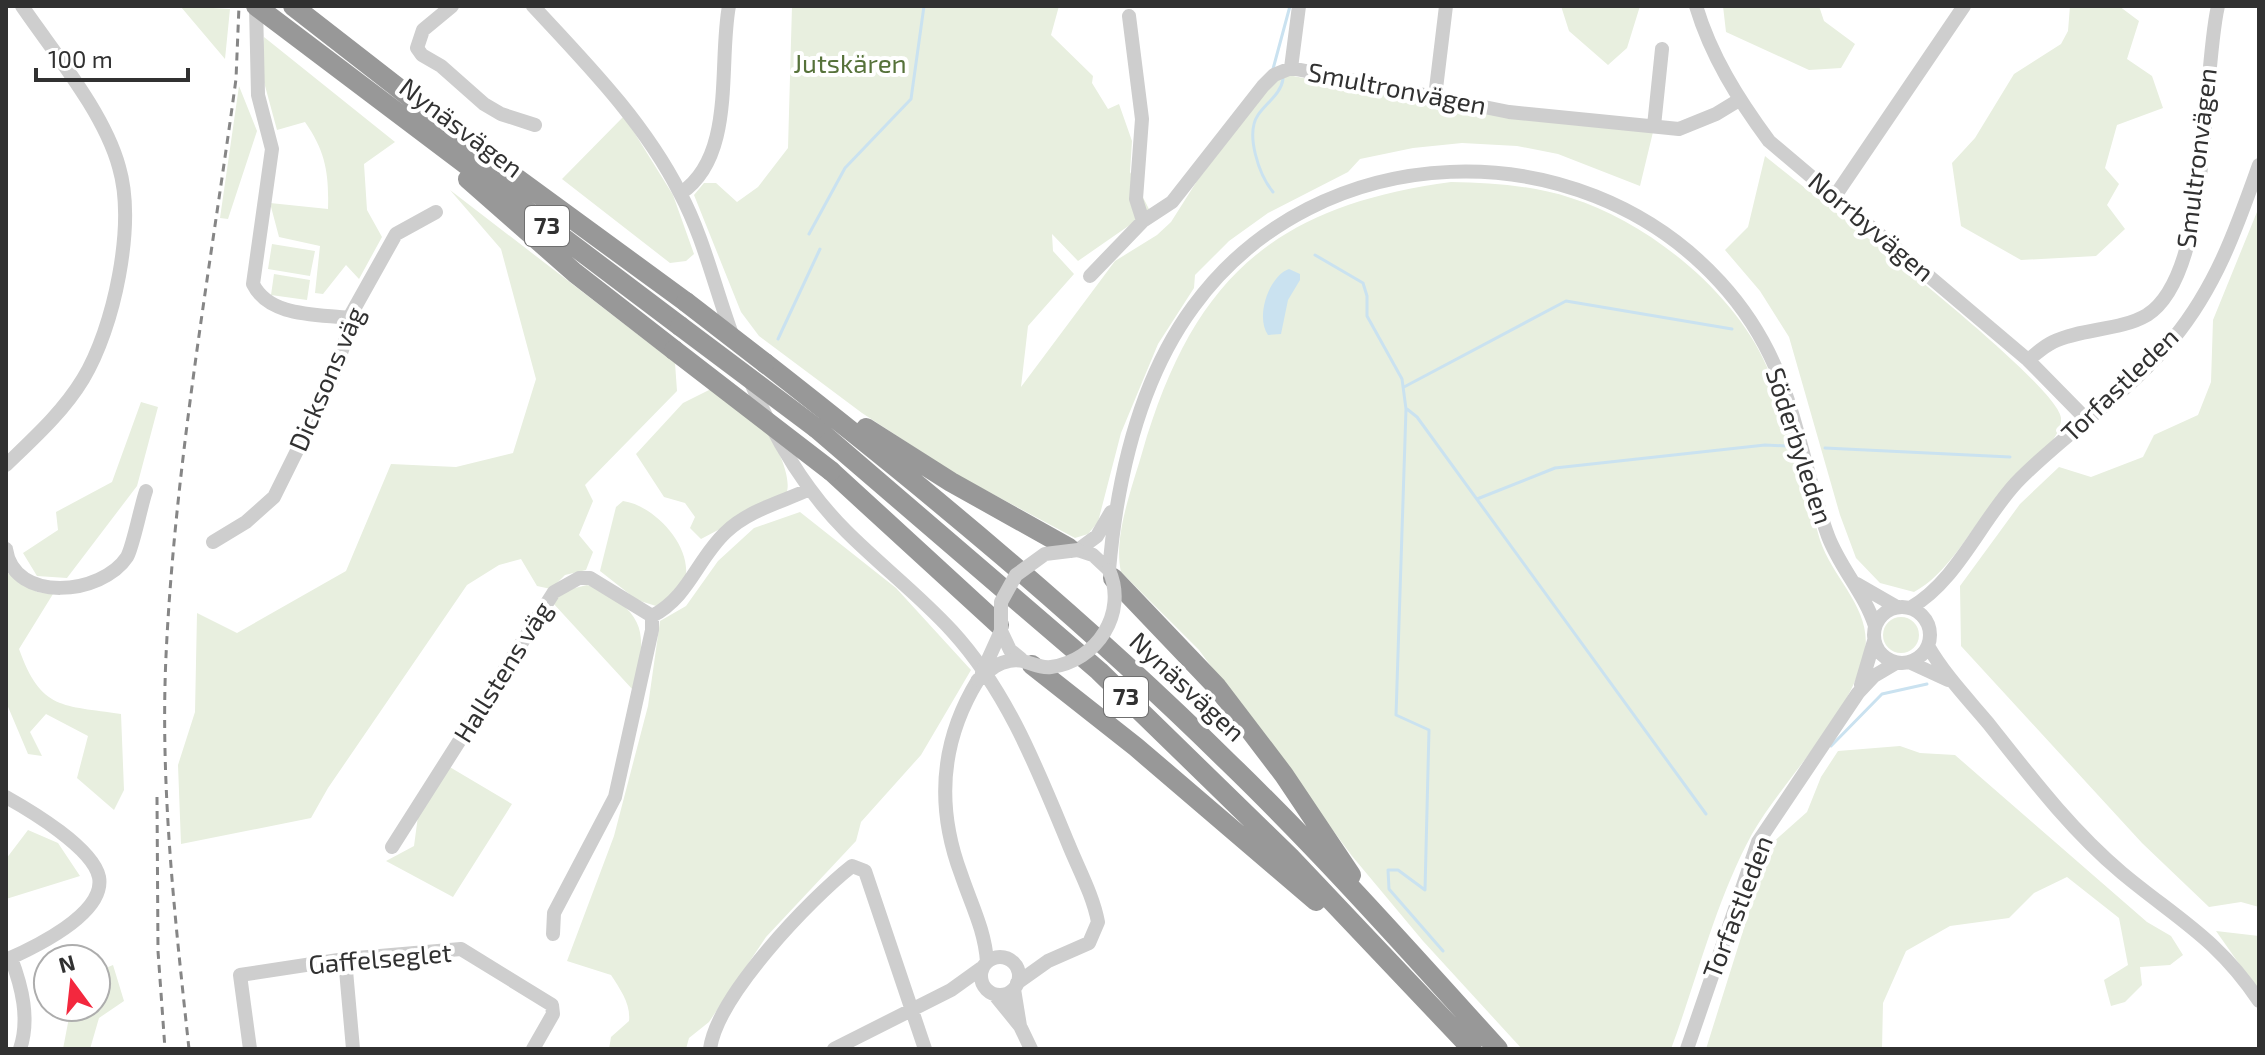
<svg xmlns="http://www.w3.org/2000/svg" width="2265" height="1055" font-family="'Exo 2',sans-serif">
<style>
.green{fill:#e8efdf}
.water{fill:#cae2f0}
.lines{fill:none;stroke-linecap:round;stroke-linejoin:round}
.stream{stroke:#cae2f0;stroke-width:3}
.minor{stroke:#cecece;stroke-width:14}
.highway{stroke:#989898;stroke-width:20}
.rail{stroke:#868686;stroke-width:3;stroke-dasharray:8 6;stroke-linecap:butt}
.minor-bridge{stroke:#cecece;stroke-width:14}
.highway-bridge{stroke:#989898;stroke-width:20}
.labels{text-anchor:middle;stroke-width:8;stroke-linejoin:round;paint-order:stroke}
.shield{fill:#fff;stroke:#6f6f6f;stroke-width:2}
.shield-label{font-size:24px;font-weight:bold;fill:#313131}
.park-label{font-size:26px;fill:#56723a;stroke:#fff}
.street-label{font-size:26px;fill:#313131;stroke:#fff}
</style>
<rect width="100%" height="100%" fill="#fff"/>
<path class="green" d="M179,6l51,3 -5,50 -44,-52z
M792,6h267l-8,29 42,41 -1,7 16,26 11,-5 13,37 -2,31 20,39 -72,50 -26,-27 1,17 21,23 -46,52 -7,61 94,-126 42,-26 14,-13 26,-41 78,-102 13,-4 189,37 176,20 -13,54 -82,-32 -41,-8 -55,-3 -49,5 -53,11 -12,13 -80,41 -39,28 -34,34 -1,13 -36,56 -37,89 -23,89 -10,12 -13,4 -118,-63 -95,-62 -103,-77 -18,-24 -47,-117 10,-12h12l21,19 21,-15 30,-39z
M1561,6h79l-13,42 -19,17 -39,-34z
M1723,6h96l5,15 31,23 -14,24 -32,2 -83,-38z
M2070,6h49l20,15 -12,38 25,17 11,32 -46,17 -12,43 14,16 -12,21 18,24 -29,27 -75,4 -60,-34 -9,-63 23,-25 39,-64 47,-30 7,-13z
M264,37l131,105 -31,22 3,46 15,27 -23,42 -13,-14 -23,29 -8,-1 5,-47 -41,-9 -9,-34 58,6c1,-35 -2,-57 -23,-87l-28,8 -16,-59z
M239,86l18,45 -29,88 -8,-1z
M624,116l49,79 21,59 -8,7 -16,2 -108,-84z
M1765,156c42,35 293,226 296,262 2,25 -51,64 -67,84 -25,29 -46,72 -80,90l-34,-9 -24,-25 -16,-43 -51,-178 -29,-46 -35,-41 23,-23z
M1451,182c41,1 81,3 120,16 77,24 164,94 196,169 24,55 36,116 53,173 13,40 55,71 44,116 -16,62 -79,121 -112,178 -36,66 -55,145 -81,215h-149l-99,-108 -71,-85 -153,-206 -78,-78c-8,-35 11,-84 21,-119 50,-173 130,-247 309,-271z
M450,190l225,173 2,28 -92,94 8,16 -14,34 14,17 -7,18 -21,5 -14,14 -14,-3 -16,-27 -22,6 -32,20 -139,203 -17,30 -130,26 -3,-79 17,-53 2,-99 40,20 109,-62 45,-107 65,3 57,-14 23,-74 -35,-130z
M2259,207v700l-18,-5 -32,5 -67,-64 -181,-197 -1,-60 60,-82 39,-37 32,10 52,-20 11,-22 44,-20 13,-33 2,-62z
M272,244l43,7 -5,25 -42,-7z
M274,274l36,6 -3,20 -36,-5z
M713,388c15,11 32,21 46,34 13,11 35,56 27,72l-85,45 -11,-11 5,-11 -10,-14 -21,-6 -28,-43 47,-51z
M141,402l17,5 -21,79 -70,92 -30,-2 -14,-23 35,-23 -2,-18 56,-30z
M623,501c30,4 66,42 63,73 -1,15 -19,24 -30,32l-19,-6 -37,-29 16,-64z
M800,512l96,76 75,82 -50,85 -60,67 -5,19 -90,96 -57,85 -20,16 -3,11h-77l2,-12 18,-16c2,-17 -9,-32 -18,-46l-44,-14 47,-125 34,-130 12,-85 26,-15 32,-45 36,-33z
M10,572l27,20 16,2 -34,55c22,62 44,56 102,65l3,76 -10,20 -37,-32 11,-42 -42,-22 -16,18 12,24 -14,-2 -22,-52v-126z
M587,585c14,4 22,10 33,18 32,24 20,53 13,87l-81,-88 11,-11z
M1883 635a18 18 0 1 1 36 0a18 18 0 1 1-36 0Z
M1900,746l20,7 35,2 192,167 24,14 12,19 -13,10 -30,2 2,18 -17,17 -14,4 -7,-26 24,-15 -9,-47 -52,-41 -33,16 -25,25 -59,8 -44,25 -23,52 -1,46h-176l64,-204 37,-33 14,-35 17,-26z
M448,766l64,38 -59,93 -67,-36 28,-15 4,-30z
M28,830l30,13 22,33 -74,23v-40z
M2216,931l43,5v56z
M113,965l11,36 -25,17 -9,31h-27l8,-42h25v-35z"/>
<path class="water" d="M1289,269l11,5v6l-12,20 -7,34 -13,1c-13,-18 1,-59 21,-66z"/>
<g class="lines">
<path class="stream" d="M1273,69l17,-63
M1273,192c-14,-17 -28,-58 -15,-77 8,-12 23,-21 25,-36
M809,234l36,-66 66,-69 13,-93
M1315,255l48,28 4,13v20l35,63 4,30 -10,306 33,15 -4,160 -27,-20h-10l1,19 54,62
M778,339l42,-90
M1404,387l162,-86 166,28
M1407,409l10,8 289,397
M1825,448l185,9
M1477,499l78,-31 210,-23 21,1
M1831,746l51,-52 45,-10"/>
<path class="minor" d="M256,6l2,89 14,54 -19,135c16,33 64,30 96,34
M452,6l-29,24 -6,18 5,7 19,11 43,38 17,10 34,11
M533,6c54,58 111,116 147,187 24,45 35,96 53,144
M1696,6c15,50 42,93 73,135l259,219 58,59
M1129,16l13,103 -6,80 7,22
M1291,68l8,-62
M1435,97l11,-91
M1654,126l8,-77
M681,193c55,-37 37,-129 48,-187
M1835,196l129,-190
M1090,276l53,-55 29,-19 91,-116 11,-11 17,-7 218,44 170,17 37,-15 23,-14
M2028,360c8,-6 16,-14 25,-18 28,-14 67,-11 94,-27 65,-41 54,-237 71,-309
M749,378c23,56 54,110 97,153 34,34 73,64 106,100 55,60 85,137 116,212 10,25 25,52 30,79l-9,21 -41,18 -31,22
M6,465c28,-27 57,-53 77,-86 31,-51 53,-154 36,-212 -15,-55 -65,-114 -97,-161
M213,542l33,-20 28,-25 58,-117 18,-54 -1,-8 47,-84 40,-22
M6,549c8,55 96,46 121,8 6,-10 14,-52 19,-66
M1078,550l19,-14 14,-24
M1078,550l15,5 16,15
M1109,570c8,-91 29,-188 84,-263 125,-172 385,-180 527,-25 75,82 73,158 108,254 12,32 37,58 47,90
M1857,584l40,23
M1874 635a28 28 0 1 1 56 0a28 28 0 1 1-56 0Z
M1910,608c47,-27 70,-86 106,-125 49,-51 112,-89 157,-144 43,-52 64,-112 86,-174
M1001,631l9,19 11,9
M1928,646c16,28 39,52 60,77 42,53 82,106 134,150 54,45 96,66 137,128
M1909,662l39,18
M978,680c-38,62 -42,127 -17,194 10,30 24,56 26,88
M1861,685l13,-44
M6,797c25,14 87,51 93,80 7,37 -66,71 -93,83
M392,847l162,-255 25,-14h11l62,38
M553,934l1,-21 61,-116 37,-167v-14c37,-19 45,-57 74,-84 23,-22 56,-30 84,-43
M981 976a19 19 0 1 1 38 0a19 19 0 1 1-38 0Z
M11,958c11,29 19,61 9,91
M345,959l8,90
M1014,989l6,37 11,23
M994,994l26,32
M250,1049l-10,-74 105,-16 116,-10 91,56 1,9 -20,35
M710,1049c7,-53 100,-150 142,-183l13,5 60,178
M834,1049l117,-59 32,-23
M1687,1049l71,-207 100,-149 16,-17 22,-13"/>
<path class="highway" d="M256,6l424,320
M293,6l185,144 208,152
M468,179l107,94 99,77
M765,363c160,125 318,256 463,399 94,91 182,190 270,287
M816,428l283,243 191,186 182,192
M866,428l85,54 118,66
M831,471l168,154
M1113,578l104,109 67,88 67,100
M1032,665l104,82 180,154"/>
<path class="rail" d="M157,797l1,154 7,98
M189,1049c-14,-130 -29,-262 -23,-393 9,-193 44,-385 70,-577l3,-73"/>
<path class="minor-bridge" d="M982,673l19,-42v-29l15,-27 29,-21 33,-4
M978,680c10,-8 18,-17 31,-19 16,-4 26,8 42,6 46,-6 77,-54 58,-97"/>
<path class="highway-bridge" d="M686,302l79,61
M680,326l136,102
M674,350l157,121"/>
</g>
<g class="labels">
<g class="shield">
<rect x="525" y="206" width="44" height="40" rx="6"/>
<rect x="1104" y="677" width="44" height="40" rx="6"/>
</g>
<g class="shield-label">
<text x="547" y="234">73</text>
<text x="1126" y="705">73</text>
</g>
<g class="park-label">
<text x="850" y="73">Jutskären</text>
</g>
<g class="street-label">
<text transform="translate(1397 89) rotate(11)" y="9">Smultronvägen</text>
<text transform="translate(461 128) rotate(37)" y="9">Nynäsvägen</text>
<text transform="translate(2197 158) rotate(-83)" y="9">Smultronvägen</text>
<text transform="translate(1871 227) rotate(40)" y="9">Norrbyvägen</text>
<text transform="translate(327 379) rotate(-67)" y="9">Dicksons väg</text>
<text transform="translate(2120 385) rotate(-44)" y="9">Torfastleden</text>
<text transform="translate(1799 446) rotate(72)" y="9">Söderbyleden</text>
<text transform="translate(503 672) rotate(-58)" y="9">Hallstens väg</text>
<text transform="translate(1187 687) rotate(43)" y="9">Nynäsvägen</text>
<text transform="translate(1738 907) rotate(-69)" y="9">Torfastleden</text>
<text transform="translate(380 959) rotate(-5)" y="9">Gaffelseglet</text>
</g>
</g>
<rect width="2265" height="1055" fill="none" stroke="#313131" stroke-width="16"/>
<g transform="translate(72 983) rotate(345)"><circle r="38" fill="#ffffff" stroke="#adadad" stroke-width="2"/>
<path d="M0-6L14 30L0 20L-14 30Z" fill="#f3283e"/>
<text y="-12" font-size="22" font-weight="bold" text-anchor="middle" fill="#313131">N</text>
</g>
<path d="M36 68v12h152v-12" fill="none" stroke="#313131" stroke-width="4"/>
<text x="48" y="68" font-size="24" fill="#313131" stroke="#ffffff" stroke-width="6" paint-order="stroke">100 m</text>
</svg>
